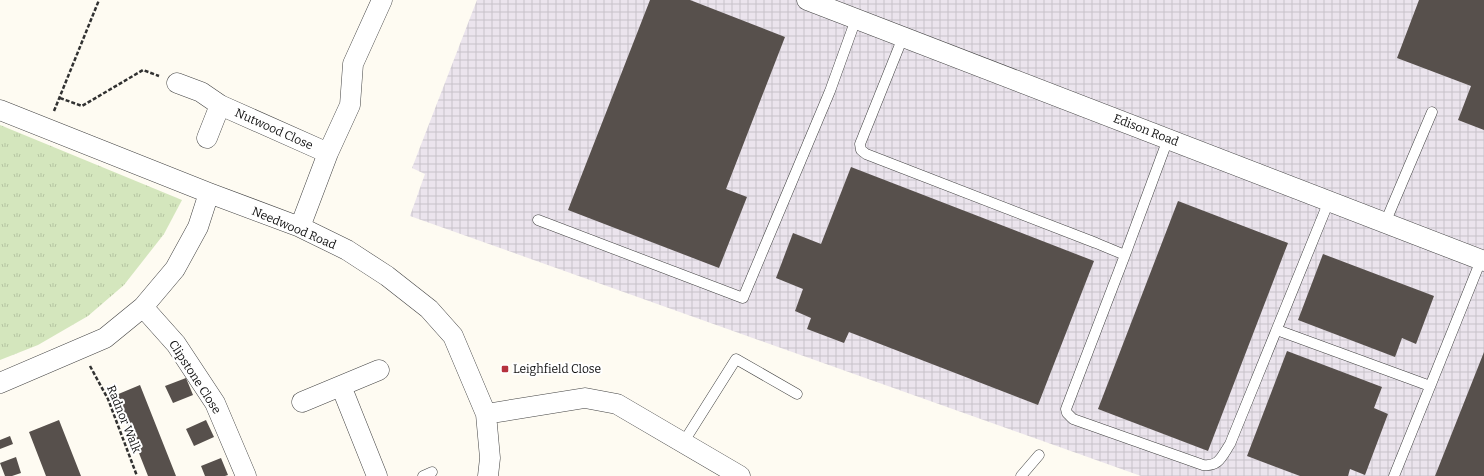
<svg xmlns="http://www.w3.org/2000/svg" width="1484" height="476" font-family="Bitter,serif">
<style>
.industrial{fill:url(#industrial-grid)}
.grass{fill:url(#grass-tufts)}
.building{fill:#57504c}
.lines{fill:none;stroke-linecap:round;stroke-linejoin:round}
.lane-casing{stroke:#424242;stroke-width:11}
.street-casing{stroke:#424242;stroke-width:21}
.path{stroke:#313131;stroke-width:2.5;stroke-dasharray:4 2;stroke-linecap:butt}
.lane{stroke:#fff;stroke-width:10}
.street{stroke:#fff;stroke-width:20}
.poi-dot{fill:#b5313d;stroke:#fff;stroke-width:1.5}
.labels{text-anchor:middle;stroke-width:4;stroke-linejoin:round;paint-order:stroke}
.street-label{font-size:12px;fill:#0f0f0f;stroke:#fff}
.poi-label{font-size:12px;fill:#0f0f0f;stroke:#fff;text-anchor:start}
</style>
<defs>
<pattern id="industrial-grid" width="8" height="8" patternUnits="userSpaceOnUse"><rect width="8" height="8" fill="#ebe4ed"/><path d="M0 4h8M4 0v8" fill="none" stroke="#c8c2ca"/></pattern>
<pattern id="grass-tufts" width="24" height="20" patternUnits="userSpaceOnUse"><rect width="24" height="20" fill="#d4e6bd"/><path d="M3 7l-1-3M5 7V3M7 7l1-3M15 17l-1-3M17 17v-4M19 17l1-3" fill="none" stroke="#b5c4a1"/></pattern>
</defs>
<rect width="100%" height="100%" fill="#fefbf2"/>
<path class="industrial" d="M477,0h1007v476h-343l-731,-260 15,-42 -13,-6z"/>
<path class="grass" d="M0,125l182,75 -18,34 -40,51 -36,31 -50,29 -38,15z"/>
<path class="building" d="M650,0h40l95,37 -59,152 21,8 -28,71 -151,-58z
M1419,0h65v130l-26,-10 13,-34 -74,-28z
M851,167l243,94 -56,144 -189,-73 -5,11 -37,-14 4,-11 -16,-7 8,-22 -27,-11 17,-45 28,11z
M1178,201l110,42 -80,208 -110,-42z
M1323,254l111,42 -18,48 -14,-6 -7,19 -97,-37z
M1287,351l95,36 -8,21 14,6 -23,61 -15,-6 -2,7h-48l-53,-20z
M1484,352v124h-49z
M186,378l7,17 -20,8 -8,-17z
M140,385l36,91h-28l-32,-81z
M59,420l22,56h-35l-17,-44z
M206,420l8,17 -20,9 -8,-17z
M10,436l3,8 -13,5v-9z
M16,457l5,16 -9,3h-7l-5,-13z
M221,458l7,17 -3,1h-20l-4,-10z"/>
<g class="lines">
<defs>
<path id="lane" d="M903,37l-43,107 1,6 5,4 230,89 29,12 43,-116
M538,220l205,78 87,-207 26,-72
M1385,223l47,-111
M1125,255l-59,154 1,4 6,6 130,46c16,2 19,-9 27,-21l99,-243
M1277,330l153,56
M683,443l53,-84 61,35
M423,476l9,-4
M1021,476l18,-21
M1394,476l87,-216"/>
<path id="street" d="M807,0l677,261
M177,83l24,9 19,13
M0,110l209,83 91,34 47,23 40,26 42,33 24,27 33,78 4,44 -2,18
M207,138l13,-33 108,48 -28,74
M328,153l22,-48 3,-41 29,-64
M143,307l33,37 39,59 31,73
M0,383l105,-45 38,-31 32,-38 23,-42 11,-34
M341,386l36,90
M302,402l77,-32
M486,414l99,-16 32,6 123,72"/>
</defs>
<use href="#lane" class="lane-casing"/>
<use href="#street" class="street-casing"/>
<path class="path" d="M60,98l22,8 61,-36 16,6
M54,111l45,-111
M90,366l18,33 29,77"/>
<use href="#lane" class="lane"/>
<use href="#street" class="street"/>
</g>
<rect class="poi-dot" x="501" y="365" width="8" height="8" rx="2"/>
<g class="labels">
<g class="street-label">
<text transform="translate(274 129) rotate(24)" y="4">Nutwood Close</text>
<text transform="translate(1146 130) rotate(21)" y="4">Edison Road</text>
<text transform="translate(294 228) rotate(23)" y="4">Needwood Road</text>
<text transform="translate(195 377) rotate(57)" y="4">Clipstone Close</text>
<text transform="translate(124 419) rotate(68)" y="4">Radnor Walk</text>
</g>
<g class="poi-label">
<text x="513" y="373">Leighfield Close</text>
</g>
</g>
</svg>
